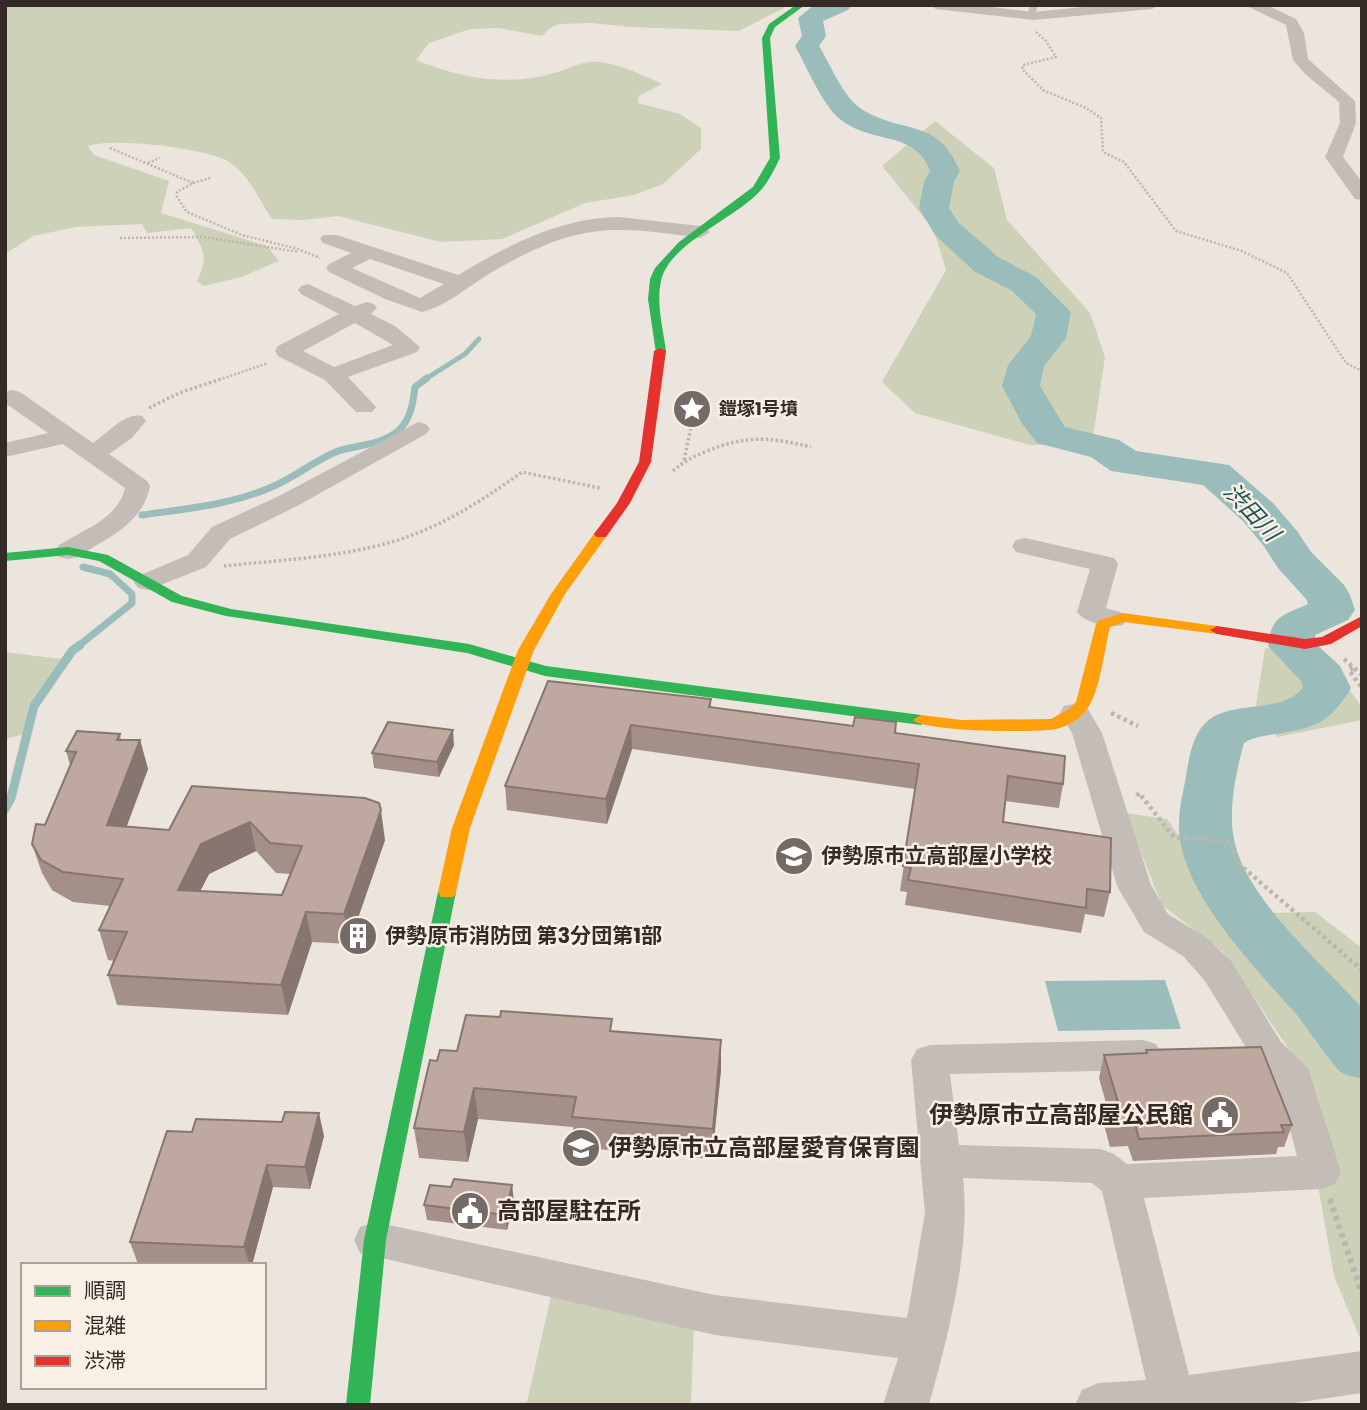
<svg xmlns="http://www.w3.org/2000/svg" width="1367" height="1410" font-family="Poppins,'Noto Sans JP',sans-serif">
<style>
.green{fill:#ccd1b8}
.water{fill:#9abdbc}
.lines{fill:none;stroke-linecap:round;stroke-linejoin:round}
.stream-far2{stroke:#9abdbc;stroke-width:5}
.stream-far1{stroke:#9abdbc;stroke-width:7}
.stream{stroke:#9abdbc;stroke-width:9}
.river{fill:#9abdbc;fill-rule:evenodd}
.path-far3{stroke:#bdb5af;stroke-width:2.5;stroke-dasharray:2 2;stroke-linecap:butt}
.path-far2{stroke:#bdb5af;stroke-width:3.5;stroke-dasharray:2.5 2.5;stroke-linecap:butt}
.path-far1{stroke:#bdb5af;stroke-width:4.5;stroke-dasharray:3.5 3.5;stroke-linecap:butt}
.path{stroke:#bdb5af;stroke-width:6;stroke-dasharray:4.5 4.5;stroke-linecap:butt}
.lane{fill:#c4bdb7;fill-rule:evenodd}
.street{fill:#c4bdb7;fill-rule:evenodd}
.fast{fill:#30b455;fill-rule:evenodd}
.slow{fill:#ff9f0a;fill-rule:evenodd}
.jam{fill:#e5322d;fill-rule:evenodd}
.wall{fill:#a49089;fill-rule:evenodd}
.shaded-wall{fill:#86766f}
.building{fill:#bfa89f;stroke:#86766f;stroke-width:2;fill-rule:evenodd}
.labels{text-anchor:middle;stroke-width:5;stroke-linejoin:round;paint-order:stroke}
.far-poi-label{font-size:18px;font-weight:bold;fill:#342a26;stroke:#f9efe4;text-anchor:start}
.poi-label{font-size:21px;font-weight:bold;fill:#342a26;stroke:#f9efe4;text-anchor:start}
.water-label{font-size:23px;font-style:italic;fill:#1b5256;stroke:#f9efe4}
.near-poi-label{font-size:24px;font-weight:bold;fill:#342a26;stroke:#f9efe4;text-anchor:start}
</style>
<rect width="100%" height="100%" fill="#ebe5de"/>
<path class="green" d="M5,5h785l-51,26 -108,-4 -39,-4 -33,1 -9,4 -8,8 -43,-8 -29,1 -41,14 -13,17c44,18 92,27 138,13 17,-4 29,-14 47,-11 22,3 41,13 61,22l-23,12 -1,7 42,11 21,14v21l-38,35 -29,11 -49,8 -83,36 -61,3 -103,-26 -34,4 -32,-1c-13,-19 -24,-47 -46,-59 -24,-12 -114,-23 -138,-14l6,9 75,26 -8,32 106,33 12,15 -38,16 -37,9 -7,-5c12,-25 7,-30 -6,-53l-44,5 -5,-9 -66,3 -43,9 -28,18z
M935,121l59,47 13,52 83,93 15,44 -13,87 -62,1 -115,-32 -33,-31 64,-112 -12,-40 -52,-64z
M1265,648l59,8 38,51v13l-85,17 -21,-32z
M5,652l56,7 -32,48 -5,27 -19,5z
M1125,813l42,6 20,29 33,66 95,-2 47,36v395l-28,-67 -38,-216 -73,-108 -61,-47z
M553,1287l141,34 -3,84h-180l16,-3z"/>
<path class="water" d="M1165,980l16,49 -123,2 -13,-50z"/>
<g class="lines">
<path class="stream-far2" d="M424,380l41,-26 14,-15"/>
<path class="stream-far1" d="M142,515c42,-6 86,-10 125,-26 26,-10 46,-28 71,-38 19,-6 44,-6 60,-20 13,-12 15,-28 17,-44l12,-9
M77,647l55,-44v-9l-22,-20 -27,-7"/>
<path class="stream" d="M5,809l6,-11 23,-92 38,-55 8,-6"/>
<path class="river" d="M814,5h38l-4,5 -25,11 3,15 -7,10c12,19 24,52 44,64 42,25 74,7 97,61l-6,11 -5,26 9,14 40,35 38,20 35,35 -5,26 -22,28 -4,20 25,41 54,13 17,11 93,14 44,38 24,28 14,21 33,33 6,10 5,15 -7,10 -33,15v8l25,23 11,22c-21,35 -36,40 -76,46 -11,2 -21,3 -31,9 -8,29 -16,66 -10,96 10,58 89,125 128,169v71c-6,-2 -15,-3 -20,-6 -7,-4 -37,-48 -46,-59 -39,-44 -107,-114 -116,-174 -3,-20 1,-39 5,-58 3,-17 5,-36 14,-51 22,-36 79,-13 104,-43l-2,-7 -33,-35c4,-31 14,-30 40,-42l-2,-5 -28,-31 -15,-23 -20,-24 -40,-36 -92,-14 -20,-14 -54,-14 -14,-18 -21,-39 6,-21 23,-29 5,-22 -24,-23 -38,-20 -39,-36 -16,-27 5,-26 6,-11c-15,-41 -56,-26 -89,-51 -19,-15 -34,-53 -46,-74l7,-10 -4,-18z"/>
<path class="path-far3" d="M1036,32l10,9 10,16 -33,8 -1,4 21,21 43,18 15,10 2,34 21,10 52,69 66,20 45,22 59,90 16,8
M110,148l83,35 -16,9v5l10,15 55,23 56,14 22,9
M148,163l12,-5
M193,183l17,-5
M120,238l83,-1 96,15
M219,380l49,-17"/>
<path class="path-far2" d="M149,408l30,-15 45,-15
M684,460l8,-38
M673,471c10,-9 21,-15 34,-20 40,-16 63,-14 104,-4
M224,566c65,-7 135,-9 196,-34 37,-15 70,-37 102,-60l78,16"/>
<path class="path-far1" d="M1344,659l18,16
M1353,668l-4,2 13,18
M1111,713l27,13
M1137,796l2,-3 35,44 58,5 6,21 124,107"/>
<path class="path" d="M1330,1199l32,95"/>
<path class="lane" d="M1030,5h8l-3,11 -4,2 -4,-2z"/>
<path class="street" d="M929,5h47l57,7 70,-7h56l-7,4 -119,11 -97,-11z
M1245,5h22l29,14 8,14 4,26 47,42 1,22 -13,34 19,25v18l-7,-1 -30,-42 15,-34 -1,-21 -34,-28 -12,-14 -7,-35z
M619,217l81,9 10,6 -10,6c-92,-14 -125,-14 -208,34 -22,13 -45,34 -70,40l-37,-13 -56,-27 -3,-4 3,-4 22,-11 -28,-10 -3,-4 3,-4h14l121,40c50,-30 102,-57 161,-58zM370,259l74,25 -24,14 -68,-30z
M308,284l47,22 12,-4 7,2 3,4 -6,6 24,12 25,21 -3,5 -69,25 28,30 -4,5h-16l-31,-32 -47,-24 -3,-5 3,-5 61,-32 -38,-20 -3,-4 3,-4zM355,323l38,22 -59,22 -31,-16z
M12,390l8,2 73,51c15,-10 32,-31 49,-27l4,5 -14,17 -23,16 38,27 3,5c-7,38 -43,52 -73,71l-9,2 -9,-2 -4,-6 4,-6c24,-15 59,-26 66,-57l-62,-44 -58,13v-14l43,-10 -43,-30v-11z
M418,422l8,2 4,5 -4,5 -127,71 -69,34 -24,28 -58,23 -10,-2 -4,-6 4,-6 50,-21 24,-28 69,-32z
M1025,538l89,20 4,6 -12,44 17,5 4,6 -4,6c-14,3 -37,-1 -46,-13l13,-43 -74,-17 -4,-6 4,-6z
M1075,704l11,2 16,27 49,152 17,29 39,24 24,23 50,81 27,26 33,104 -6,12 -14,5 -177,9 45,177 173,-24v42l-81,12h-206l7,-15 16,-7 48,-3 -44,-189 -10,-8 -129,-5c8,72 -15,158 -34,227h-46l15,-47 -183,-23 -355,-82 -6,-13 6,-13 15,-5 340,73 192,23 18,-105 -14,-153 6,-11 13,-4 213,-5 13,4 6,11 -6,11 -13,4 -193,4 9,71 141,4 14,5 13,10 170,-8 -19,-70 -23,-24 -50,-81 -22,-25 -39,-24 -27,-46 -45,-153 -12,-20 4,-7z"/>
<path class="fast" d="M796,5h9l-30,22 -5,11 10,120c-6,12 -11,23 -20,33 -25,28 -91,52 -99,90 -5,22 2,47 5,70l-2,2h-8l-8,-54 2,-20 5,-11 24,-26 74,-55 17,-29 -8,-120 7,-14z
M68,547l40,8 74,41 49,13 238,35 77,22 375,49 8,5 -8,5 -376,-49 -78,-23 -241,-37 -54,-14 -73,-41 -31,-6 -63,6v-8z
M447,886l6,1 3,5 -70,348 -16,165h-24l18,-165 74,-348 3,-5z"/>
<path class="slow" d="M601,530l7,4 -43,60 -31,56 -64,178 -14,64 -3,5h-12l-3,-5 14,-64 66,-178 33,-56 45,-63z
M1123,613l94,13 7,4 -7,4 -93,-12 -14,5c-6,23 -10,69 -26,86 -6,7 -19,14 -28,16 -19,4 -132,3 -143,-9l8,-5 41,5 89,-1 18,-10 7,-7 20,-78 2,-3z"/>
<path class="jam" d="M660,348l6,3 -15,111 -21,41 -24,34h-10l-2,-3 23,-31 22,-41 15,-111z
M1362,616v10l-31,18 -26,5 -88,-15 -7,-4 7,-4 88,13 17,-2z"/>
</g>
<path class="wall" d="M548,681l163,18v8l184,26 168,51 -4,24 -54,-7 -2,21 107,70 -6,25 -19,-3 -4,19 -176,-28 2,-13 -7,-1 15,-102 -283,-40 -25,75 -100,-14 -2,-24z
M120,734l1,6h19l8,29 -21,57 42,4 23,-44 193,54 -36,104 -37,-2 -24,73 -171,-10 -9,-30 6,-14 -6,-1 -9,-30 11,-24 -37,-4 -21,-12 -10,-17 -10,-29 13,-19 25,-60 -4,-14zM256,851l20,22 15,1 -9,21 -82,-4 9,-17z
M454,745l-15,32 -65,-9 -2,-15z
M612,1031l109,39 -9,89 -138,-12 -1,-20 -95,-8 -10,43 -49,-4 -5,-30 23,-67 20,-10z
M1146,1050l146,75 -8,22h-6l-2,7 -143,7 -5,-15 -18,1 -6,-22 4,-15 -9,-32 5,-23 41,-2z
M167,1131l157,5 -14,53 -37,-2 -21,78 -114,-1 -8,-22z
M514,1201l-7,29 -80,-10 -3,-15z"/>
<path class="shaded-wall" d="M631,725l1,24 -25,75 -1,-25z
M453,730l1,15 -15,32 -2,-15z
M140,740l8,29 -32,85 -9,-29z
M381,810l4,30 -36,104 -5,-30z
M250,822l6,29 -47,23 -23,45 -8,-29 23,-46z
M306,912l6,30 -24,73 -7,-30z
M721,1040v30l-9,89 1,-30z
M474,1088l4,31 -10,43 -4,-30z
M319,1113l5,23 -14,53 -5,-22z
M267,1165l6,22 -21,78h-2l-6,-18z
M512,1185l2,16 -7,29 -2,-15z"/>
<path class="building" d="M548,681l163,18 -2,8 144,19 2,-9 41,5 -1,11 170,23 -2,28 -55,-8 -5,46 108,16 -1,54 -23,-3 -1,19 -178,-28 3,-12 -8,-2 16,-102 -288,-39 -25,74 -101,-13z
M388,722l65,8 -16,32 -65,-9z
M77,731l43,3 -3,6h23l-33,85 62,5 23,-44 173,12 14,5 2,7 -37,104 -38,-2 -25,73 -173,-10 19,-43 -28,-2 24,-51 -60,-7 -22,-12 -9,-16 4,-20 9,1 31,-73 -10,-1zM250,822l20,21 32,3 -20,49 -104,-5 23,-46z
M501,1011l111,8 -2,12 111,9 -8,89 -141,-12 4,-20 -102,-9 -10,44 -50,-4 16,-68 7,1 3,-11 17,1 9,-36 34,2z
M1261,1047l31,78h-11l3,7 -145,7 -4,-15h-19l-6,-21 8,-1 -14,-47 43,-2 -1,-3z
M285,1112l34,1 -14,54 -38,-2 -23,82 -114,-5 37,-111 25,1 4,-13 86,3z
M454,1179l58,6 -7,30 -81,-10 6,-20 21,2z"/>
<defs>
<symbol id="sight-disc" viewBox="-11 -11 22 22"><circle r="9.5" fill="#746b66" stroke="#f9efe4"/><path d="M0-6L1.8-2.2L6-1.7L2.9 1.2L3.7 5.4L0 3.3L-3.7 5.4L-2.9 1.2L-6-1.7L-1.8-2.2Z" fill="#fff"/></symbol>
<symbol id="school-disc" viewBox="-11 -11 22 22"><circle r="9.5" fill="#746b66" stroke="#f9efe4"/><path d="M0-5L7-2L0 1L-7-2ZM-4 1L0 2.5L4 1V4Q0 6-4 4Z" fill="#fff"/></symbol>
<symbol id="building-disc" viewBox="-11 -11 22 22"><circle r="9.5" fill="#746b66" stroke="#f9efe4"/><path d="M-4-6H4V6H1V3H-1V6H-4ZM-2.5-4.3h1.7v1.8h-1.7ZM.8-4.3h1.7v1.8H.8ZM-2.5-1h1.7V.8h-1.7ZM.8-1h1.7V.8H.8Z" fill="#fff"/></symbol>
<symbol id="civic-disc" viewBox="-11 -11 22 22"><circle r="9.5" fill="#746b66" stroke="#f9efe4"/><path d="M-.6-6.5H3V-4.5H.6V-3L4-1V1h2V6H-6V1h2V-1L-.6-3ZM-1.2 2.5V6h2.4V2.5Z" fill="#fff"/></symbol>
</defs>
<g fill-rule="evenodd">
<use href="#sight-disc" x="670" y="387" width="44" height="44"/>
<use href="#school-disc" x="772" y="834" width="44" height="44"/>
<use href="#building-disc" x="336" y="914" width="44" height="44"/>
<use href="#civic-disc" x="1198" y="1093" width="44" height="44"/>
<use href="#school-disc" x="559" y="1126" width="44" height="44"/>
<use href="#civic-disc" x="448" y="1189" width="44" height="44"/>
</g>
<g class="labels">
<g class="far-poi-label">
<text x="719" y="415">鎧塚1号墳</text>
</g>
<g class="poi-label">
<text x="821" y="863">伊勢原市立高部屋小学校</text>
<text x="385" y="943">伊勢原市消防団 第3分団第1部</text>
</g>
<g class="water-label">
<text transform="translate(1252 512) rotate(47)" y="8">渋田川</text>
</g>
<g class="near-poi-label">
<text x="1193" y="1123" text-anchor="end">伊勢原市立高部屋公民館</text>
<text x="608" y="1156">伊勢原市立高部屋愛育保育園</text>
<text x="497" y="1219">高部屋駐在所</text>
</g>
</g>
<rect width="1367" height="1410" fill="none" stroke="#342a26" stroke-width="14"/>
<rect x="21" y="1263" width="245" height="126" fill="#f9efe4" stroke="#aaa098" stroke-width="2"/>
<rect x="35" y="1286" width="35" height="10" fill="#30b455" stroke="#aaa098" stroke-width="2"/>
<text x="84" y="1298" font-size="21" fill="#342a26">順調</text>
<rect x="35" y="1321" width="35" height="10" fill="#ff9f0a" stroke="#aaa098" stroke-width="2"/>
<text x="84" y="1333" font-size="21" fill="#342a26">混雑</text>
<rect x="35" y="1356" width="35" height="10" fill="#e5322d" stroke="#aaa098" stroke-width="2"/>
<text x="84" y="1368" font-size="21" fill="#342a26">渋滞</text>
</svg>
